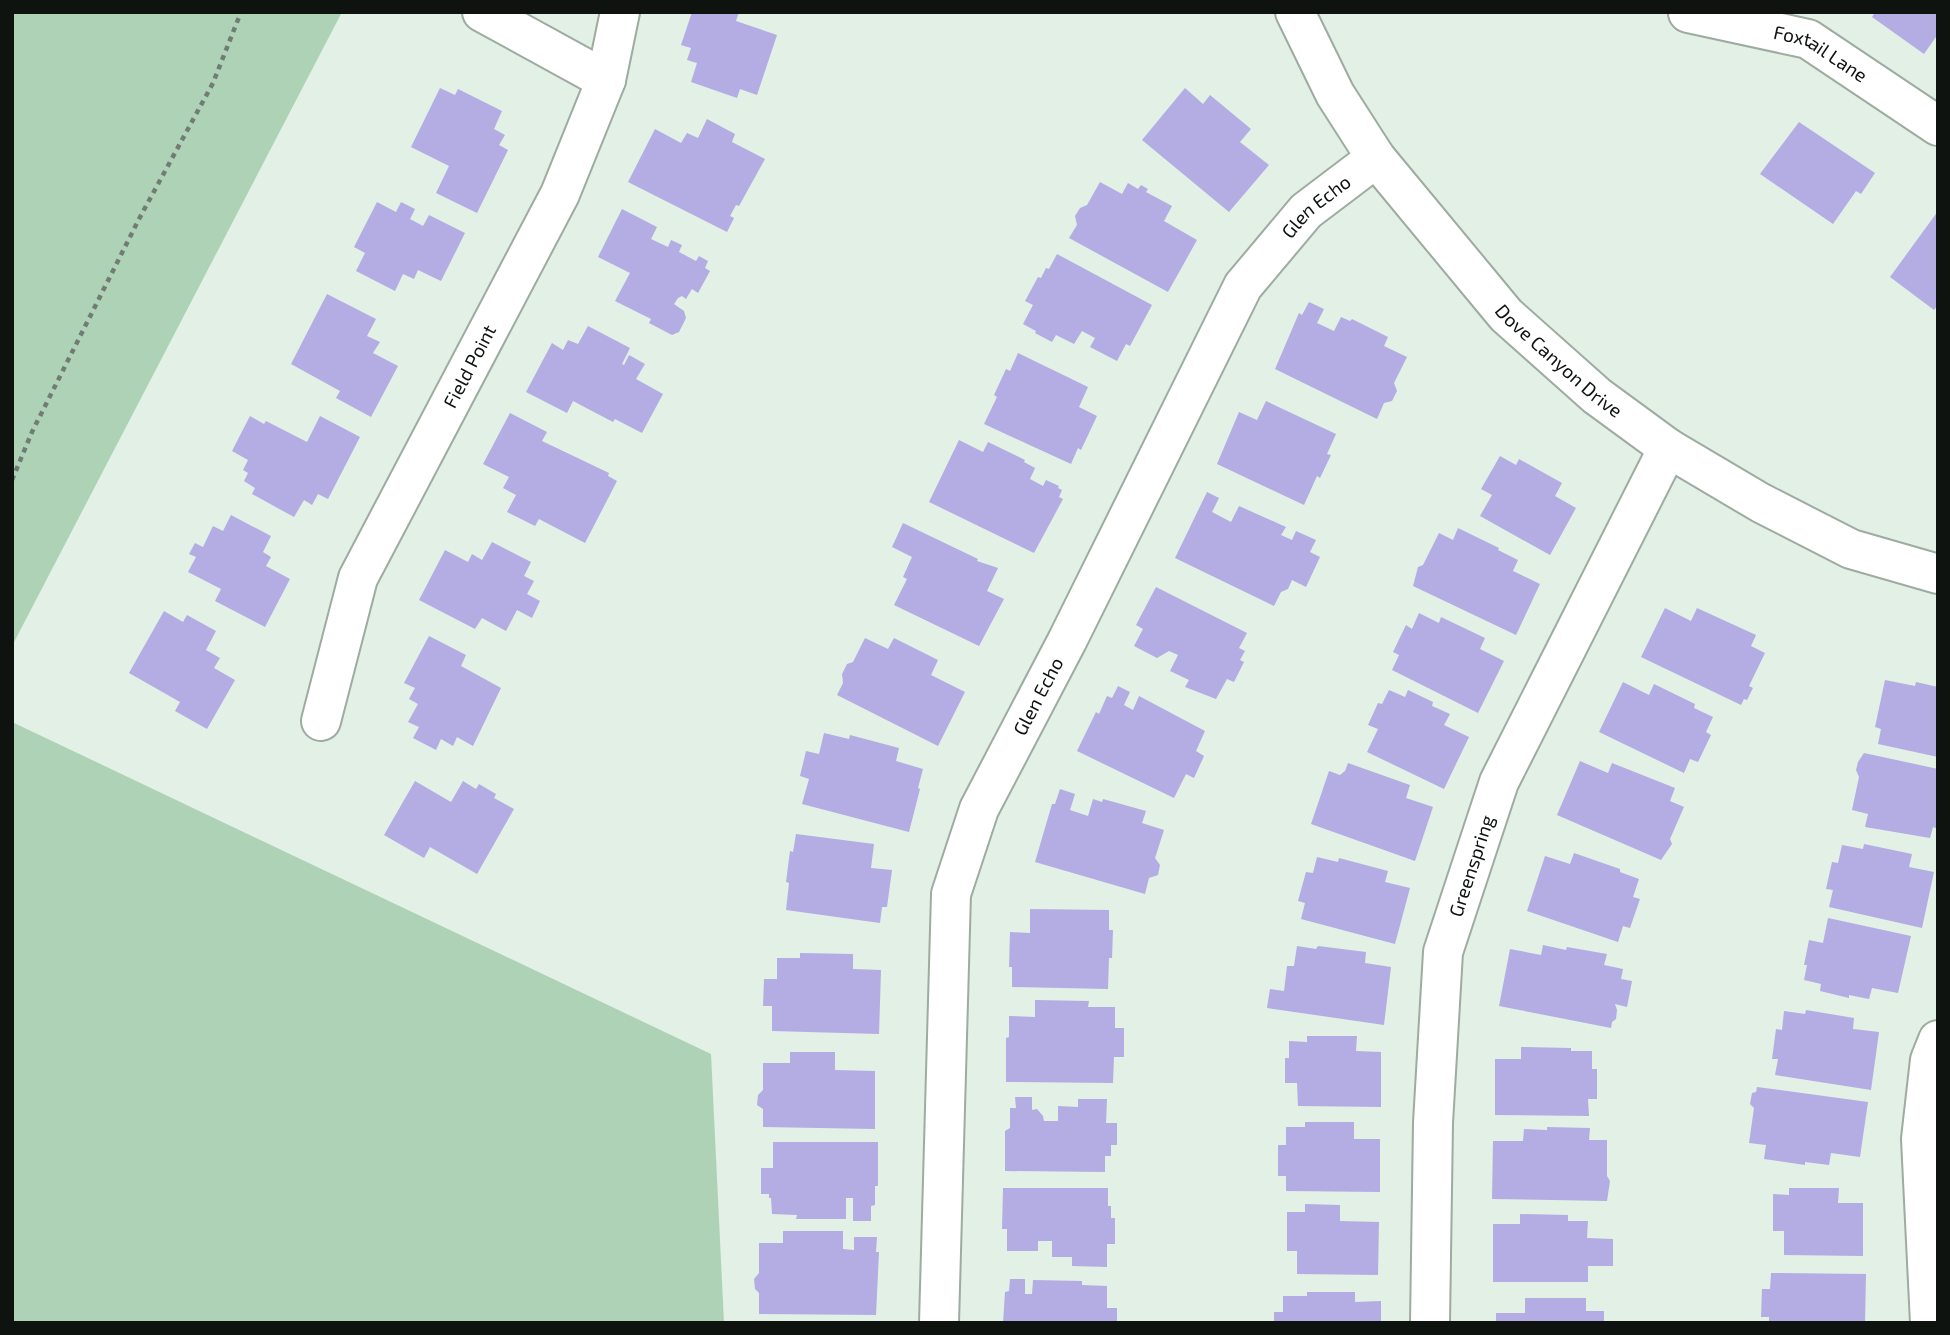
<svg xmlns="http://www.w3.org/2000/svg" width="1950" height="1335" font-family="'Exo 2',sans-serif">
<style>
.green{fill:#add2b6}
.building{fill:#b3ade3}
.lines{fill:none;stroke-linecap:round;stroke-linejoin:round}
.minor-casing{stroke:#9daba0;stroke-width:42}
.path{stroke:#727b74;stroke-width:4.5;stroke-dasharray:5 5;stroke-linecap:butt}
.minor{stroke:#fff;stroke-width:38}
.labels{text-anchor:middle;stroke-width:6;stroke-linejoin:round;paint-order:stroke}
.street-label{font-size:19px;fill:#0e130f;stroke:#fff}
</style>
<rect width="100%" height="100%" fill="#e2f0e5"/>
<path class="green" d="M12,12h330l-330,634z
M12,722l699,332 13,269h-712z"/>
<path class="building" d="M692,12h47l-3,9 41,14 -20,60 -17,-6 -3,9 -46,-16 6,-19 -10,-3 4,-12 -10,-3z
M1875,12h63v22l-14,20 -52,-37z
M440,88l15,7 3,-6 44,22 -8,18 11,6 -6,10 9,5 -31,63 -41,-20 13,-27 -38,-19z
M1185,88l18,16 7,-9 41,34 -11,13 29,23 -40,47 -87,-72z
M707,119l28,15 -3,8 33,17 -26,47 -3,-1 -6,11 4,2 -7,14 -99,-50 27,-53 26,14 6,-10 11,5z
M1799,122l76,51 -14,21 -5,-3 -23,33 -73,-50z
M1100,182l22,12 6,-11 10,6 3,-4 7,4 -2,3 26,14 -8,15 33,19 -29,52 -99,-54 8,-13 -2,-9 5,-8 7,-3z
M377,202l19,10 5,-10 14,7 -5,10 13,7 6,-11 36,18 -24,48 -23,-11 -4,9 -11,-5 -8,17 -39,-20 9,-18 -11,-6z
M622,209l35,18 -6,12 17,8 3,-7 11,5 -3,7 17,9 3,-5 9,5 -3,7 5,3 -12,22 -6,-4 -6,10 -4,-3 -4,2 -4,6 10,7 2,7 -7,14 -7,3 -23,-12 2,-4 -36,-18 15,-28 -32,-16z
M1938,211v94l-4,5 -44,-33z
M1057,254l95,51 -22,41 -4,-2 -9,17 -27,-14 5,-9 -13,-7 -8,13 -18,-9 -4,7 -17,-9 1,-2 -13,-7 10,-19 -8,-4 13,-24 3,1 5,-10 3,1z
M327,294l49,25 -9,17 13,6 -7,11 25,13 -27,51 -35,-19 4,-7 -49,-27z
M1309,302l15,7 -7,14 17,8 7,-14 9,4 2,-2 36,18 -4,9 23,11 -13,26 3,8 -5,10 -8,2 -7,16 -102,-50 24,-56 3,2z
M588,326l42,22 -8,16 2,1 5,-10 16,9 -9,15 27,15 -21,39 -27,-14 -2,3 -40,-21 -6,12 -41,-21 26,-49 11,7 5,-10 10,4z
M1018,353l70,34 -9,20 18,9 -16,34 -3,-2 -7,16 -87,-40 13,-27 -3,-2 12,-26 4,2z
M1266,401l70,33 -9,20 4,1 -11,23 -3,-2 -13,29 -87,-41 22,-52 18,8z
M510,413l37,19 -5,9 67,32 -1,3 9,5 -32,62 -46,-24 -4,7 -28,-14 9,-17 -13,-7 6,-11 -26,-13z
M250,416l14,8 2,-3 41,21 13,-26 40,21 -32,62 -10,-5 -6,11 -8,-5 -10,17 -42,-23 3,-6 -11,-7 4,-8 -5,-3 5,-10 -16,-9z
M959,440l24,12 5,-10 37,18 -1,2 11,6 -5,11 13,7 3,-6 13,6 -1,2 4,2 -3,7 4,2 -29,54 -105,-51z
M1500,456l16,9 3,-6 43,24 -7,13 21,12 -26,47 -70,-39 12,-21 -11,-6z
M1207,492l12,6 -7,14 19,10 8,-16 47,21 -5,8 11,5 4,-9 20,9 -6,12 10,5 -14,30 -14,-7 -4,9 -7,3 -7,14 -99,-48z
M231,515l40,21 -8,16 8,5 -5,9 24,13 -25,48 -50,-26 6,-12 -33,-17 8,-15 -7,-3 6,-11 8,4 10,-21 10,5z
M903,523l75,36 -1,2 21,7 -11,23 17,8 -25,47 -85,-41 13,-26 -4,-2 9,-20 -20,-10z
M1458,528l41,20 -1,2 20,10 -5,11 27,13 -24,51 -103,-49 5,-19 5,-2 16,-32 14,7z
M492,542l39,20 -7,14 10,5 -7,13 13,7 -8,17 -15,-8 -11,21 -24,-13 -7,11 -56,-29 26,-50 23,12 4,-8 10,6z
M1156,587l91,46 -8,15 6,3 -5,9 4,2 -10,20 -7,-3 -11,20 -31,-12 4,-7 -19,-9 8,-16 -9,-4 -12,7 -23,-12 9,-17 -7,-4z
M1665,608l26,13 6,-13 59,27 -5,11 14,7 -16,33 4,2 -6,12 -3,-1 -3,6 -100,-48z
M164,611l19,11 4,-7 29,16 -10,19 14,8 -6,10 21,12 -28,49 -32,-18 5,-9 -51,-29z
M1419,613l20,10 2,-6 44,21 -5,11 24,12 -26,52 -86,-43 7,-15 -6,-3 13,-27 6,4z
M429,636l37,19 -5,11 40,22 -28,58 -16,-9 -4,9 -12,-7 -5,11 -23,-12 6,-11 -11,-5 10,-18 -9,-5 6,-11 -11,-5z
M865,638l23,11 6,-11 44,22 -7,15 34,17 -27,54 -101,-51 6,-12 -1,-9 5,-10 6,-2z
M1885,680l30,6 1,-4 22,5v70l-60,-13 3,-15 -6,-2z
M1623,682l26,13 5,-11 41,20 -1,4 19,9 -7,15 5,3 -13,27 -8,-3 -6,14 -85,-41z
M1118,686l12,6 -6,13 9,5 6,-14 66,35 -9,20 8,5 -10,22 -8,-4 -12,24 -97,-47 19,-39 3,2 8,-18 5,2z
M1389,690l16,7 3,-7 25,12 -1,4 18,8 -6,11 25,12 -25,52 -77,-37 11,-23 -10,-4 10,-22 4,1z
M824,733l25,6 1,-4 49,13 -3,13 27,8 -5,19 2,1 -11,43 -107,-28 7,-25 -9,-3 6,-25 13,3z
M1864,753l74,16v60l-5,-2 -3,11 -65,-11 3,-13 -16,-4 7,-33 -3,-7 2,-8z
M1580,761l28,12 4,-10 63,25 -5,13 14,6 -14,32 2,5 -11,16 -104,-45z
M1348,763l62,22 -4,13 27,9 -18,54 -104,-37 18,-53 11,4 5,-4z
M415,781l36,21 12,-21 13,8 3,-5 17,10 -2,4 20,11 -37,65 -47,-27 -6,11 -40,-23z
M1060,789l15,5 -5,16 18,6 5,-17 9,3 1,-3 43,12 -4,12 22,7 -9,28 5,7 -2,10 -9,3 -4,16 -110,-32 17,-58h3z
M796,834l78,10 -3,24 21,2 -5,37h-5l-2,16 -94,-13 3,-27 -3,-1 4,-31 3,1z
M1864,844l48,10 -3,13 25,5 -12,56 -93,-21 4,-17 -7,-1 6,-27 6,1 4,-18 21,4z
M1574,853l46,16v3l19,7 -6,18 7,2 -10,29 -7,-2 -5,16 -91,-31 18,-55 25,8z
M1317,857l21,5 1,-4 49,13 -3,11 25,6 -15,56 -94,-25 4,-16 -7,-2 8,-29 7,1z
M1030,909l79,1v20h4l-1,28h-3l-1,31 -96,-2v-20h-3l1,-35 20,1z
M1828,918l83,18 -13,57 -26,-5 -3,11 -20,-4v3l-29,-7 1,-7 -17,-4 3,-15h-3l5,-25 14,3z
M1543,945l23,5 1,-3 40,7 -3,11 19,4 -2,10 11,2 -5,26 -12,-3 2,6 -1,9 -4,3 -1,6 -112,-22 11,-57 31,6z
M1297,946l19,3 2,-3 48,6 -1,11 26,4 -7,58 -117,-17 3,-19 14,2 3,-25h7z
M800,953l53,1v15l28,1 -2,64 -107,-3v-25h-9l1,-27h13v-21h23z
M1035,1000l54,1 -1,6h27v21h9v29h-10l-1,26 -107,-1v-44l3,-1v-21l26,1z
M1806,1010l48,8 -1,11 26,3 -8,58 -96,-15 3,-16h-6l4,-30 6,1 2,-19 21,3z
M1307,1036h50l-1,15 25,1v55l-83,-1 -1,-23h-12v-25h4v-17l18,1z
M1521,1047l50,1v3h21v18h5v30h-9l1,17 -94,-1v-56h26z
M790,1052h45v18l40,1v58l-112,-2v-18l-6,-4 1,-10 5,-5v-27h27z
M1757,1087l111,15 -8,55 -29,-4 -2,12 -24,-3v3l-41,-6 2,-14 -17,-2 5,-35 -4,-4 2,-11 4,-1z
M1015,1097h17v13l5,-1 6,7 1,5h14v-15l20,1v-8h29l-1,24h11v22h-6v11h-6v16l-100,-1v-40l5,-3v-20h6z
M1305,1122h49v17h26v53l-94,-1v-15h-8v-31h8v-18h19z
M1547,1127l43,1 -1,12h18v36l3,5 -3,20 -115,-2 1,-58h30l1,-12 23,1z
M773,1142h105v44h-3v19l-4,1v15h-18v-23h-7v21h-50l1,-4 -25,-1 -1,-16h-2v-4h-8v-26h12z
M1003,1188h105v18h3v12h4v26h-8v23l-35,-1v-9h-20v-16h-14v10h-31v-22h-5z
M1789,1188h50l-1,15h25v53l-79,-1v-24h-11v-37l16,1z
M1305,1204l35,1v16l39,1 -1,53 -81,-1v-23h-10v-39h18z
M1520,1214l48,1v6h20l-1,17 26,1v27h-25v16h-95v-58h27z
M783,1231h60v18l11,1v-13h23l-1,15h3l-3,63 -117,-1v-21l-4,-4 -1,-10 5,-6v-30h24z
M1771,1273l95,1 -1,49h-96v-6h-8l1,-28h8z
M1010,1279h15v15h7l1,-14 49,1v4l25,1v22h10v15h-114l2,-31 4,-1z
M1307,1292h48v10l26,-1v22h-107v-11h9v-16h24z
M1525,1298h61v13h18v12h-108v-10h29z"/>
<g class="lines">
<defs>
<g id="minor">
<path d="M482,12l124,68"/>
<path id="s1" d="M1295,12l40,82 41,64 130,157 91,81 71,52 93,55 90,46 87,25"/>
<path id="s2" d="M1688,13l120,26 130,87"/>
<path id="s3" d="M321,721l37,-143 202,-384 46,-114 14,-68"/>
<path id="s4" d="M939,1323l12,-429 28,-85 88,-168 176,-355 63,-75 70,-53"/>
<path id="s5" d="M1430,1323l3,-200 10,-171 56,-170 169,-334"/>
<path d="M1930,1323l-9,-184 9,-79 8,-20"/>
</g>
</defs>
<use href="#minor" class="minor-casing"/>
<path class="path" d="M12,480l20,-48 107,-213 74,-136 28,-71"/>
<use href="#minor" class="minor"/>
</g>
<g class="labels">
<g class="street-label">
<text dy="7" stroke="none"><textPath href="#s2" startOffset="140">Foxtail Lane</textPath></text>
<text dy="7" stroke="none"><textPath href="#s4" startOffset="1213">Glen Echo</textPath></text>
<text dy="7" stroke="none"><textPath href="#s1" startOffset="441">Dove Canyon Drive</textPath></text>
<text dy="7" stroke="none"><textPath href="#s3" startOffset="387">Field Point</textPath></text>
<text dy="7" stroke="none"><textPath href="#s4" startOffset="646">Glen Echo</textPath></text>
<text dy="7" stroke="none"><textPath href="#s5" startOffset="462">Greenspring</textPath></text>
</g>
</g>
<rect width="1950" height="1335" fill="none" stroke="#0e130f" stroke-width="28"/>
</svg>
